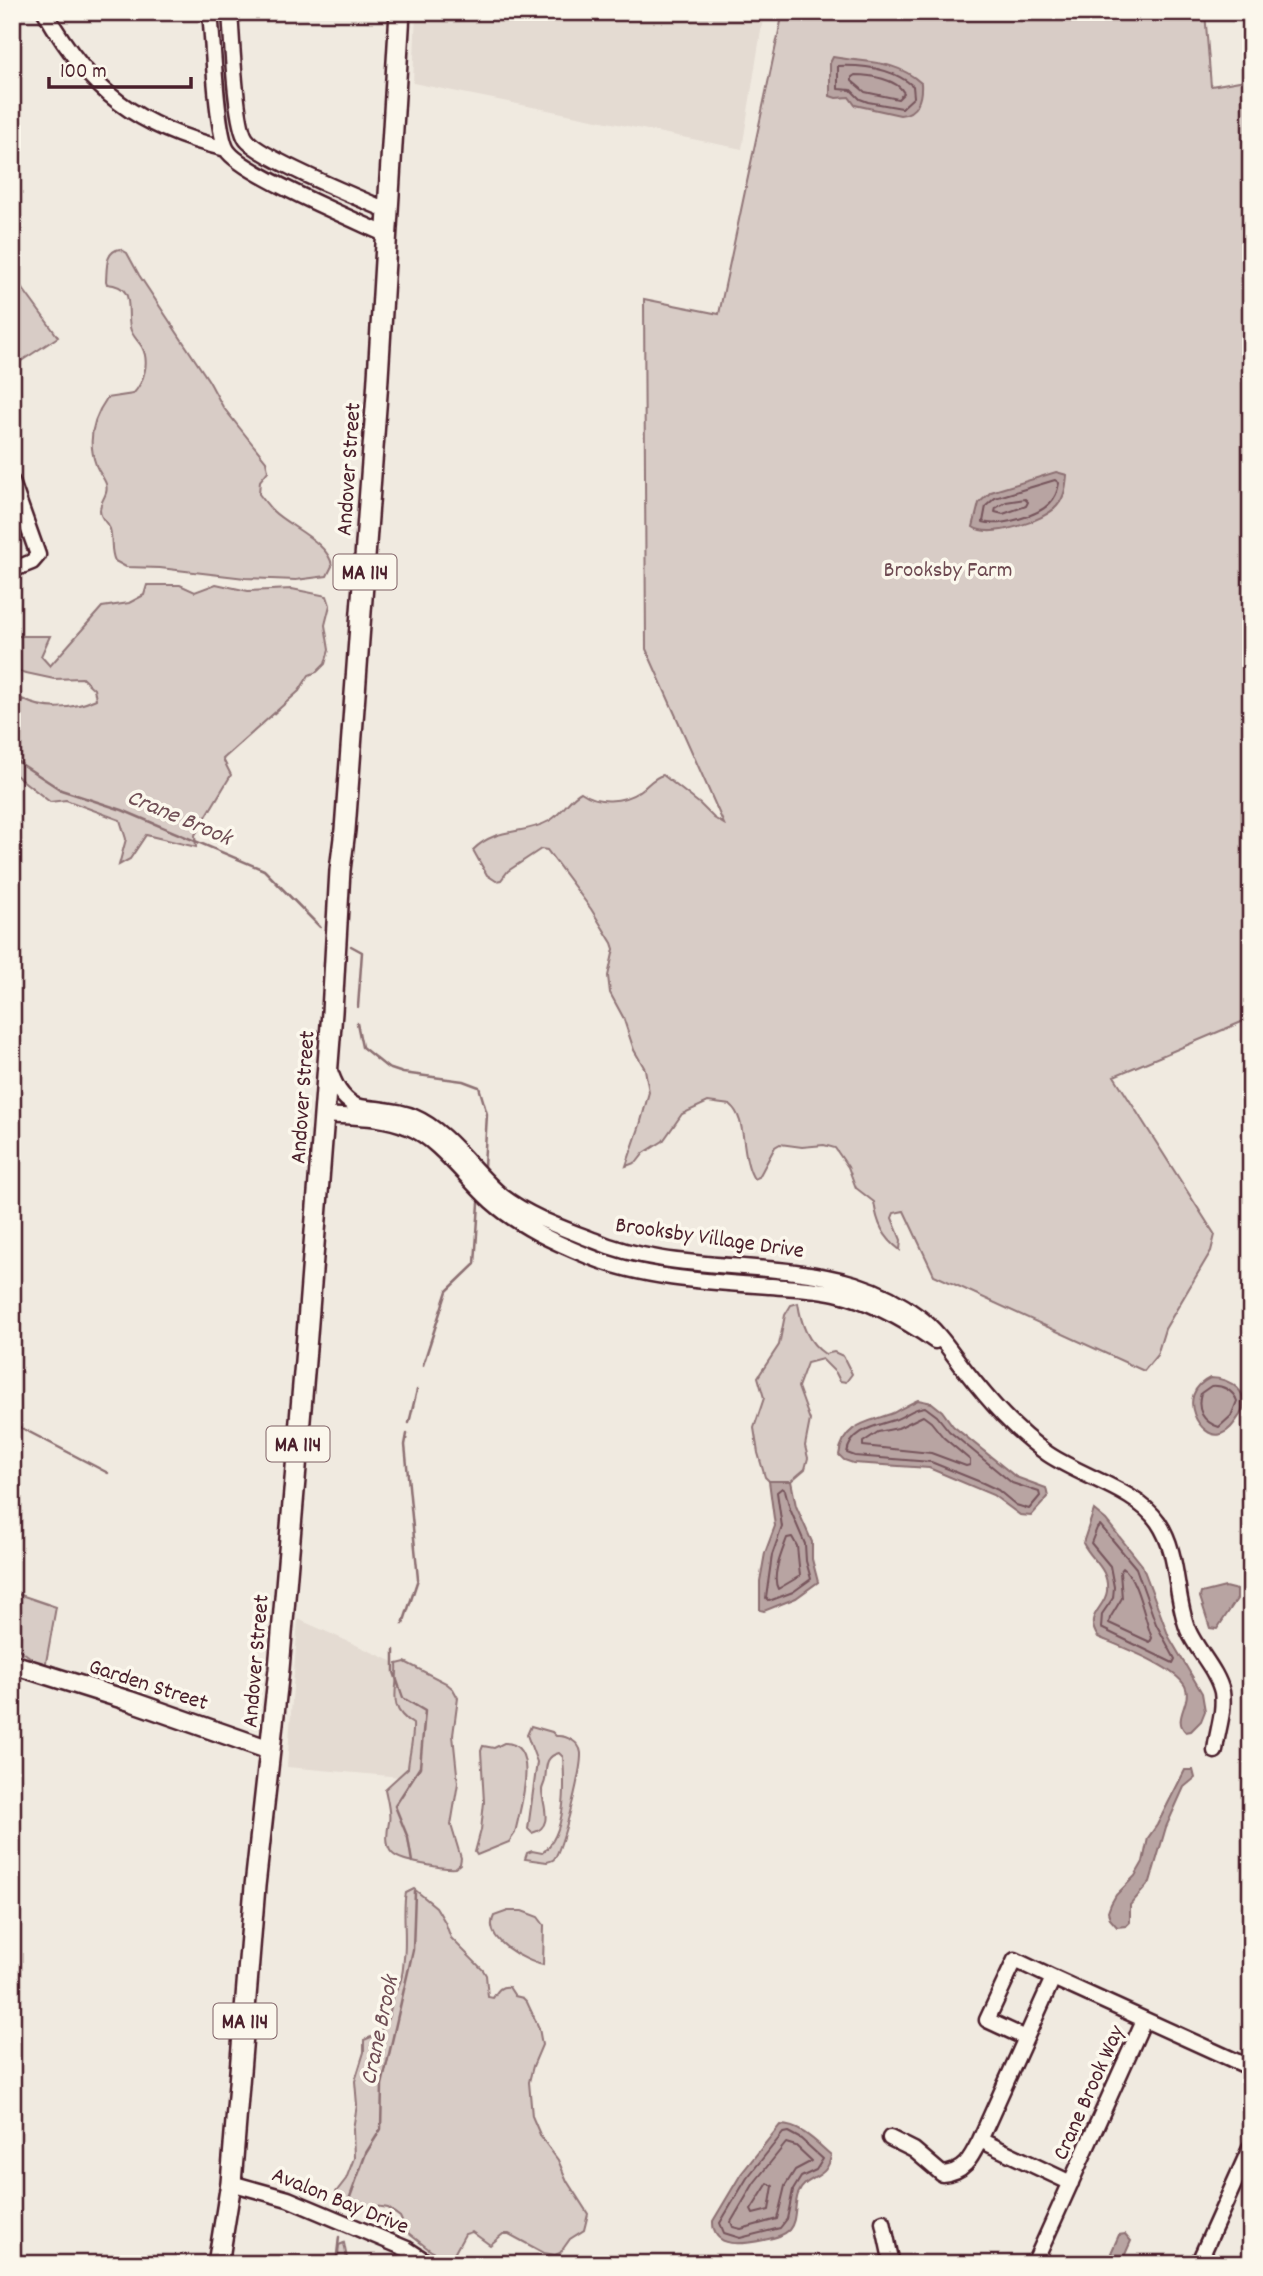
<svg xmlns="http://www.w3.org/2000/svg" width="1263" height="2276" font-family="Dekko,sans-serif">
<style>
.built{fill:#e4dbd2}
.green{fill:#d8ccc6;stroke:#917678;stroke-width:2}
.water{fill:#b8a4a2;stroke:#8c6f72;stroke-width:2}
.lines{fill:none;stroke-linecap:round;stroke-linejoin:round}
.shore{stroke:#76545b;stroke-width:2}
.stream{stroke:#8c6f72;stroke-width:2.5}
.minor-casing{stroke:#4a1f2b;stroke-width:19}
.major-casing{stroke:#4a1f2b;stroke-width:23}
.highway-casing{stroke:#4a1f2b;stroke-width:24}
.minor{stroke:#fbf7ec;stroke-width:14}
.major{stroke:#fbf7ec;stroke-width:18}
.highway{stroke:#fbf7ec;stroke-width:19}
.labels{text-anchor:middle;stroke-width:7;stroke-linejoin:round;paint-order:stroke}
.shield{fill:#fbf7ec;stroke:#7f6065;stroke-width:2}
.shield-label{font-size:21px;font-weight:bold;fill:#4a1f2b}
.street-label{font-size:23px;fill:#4a1f2b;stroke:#fbf7ec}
.park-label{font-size:23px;fill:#6e4a52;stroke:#fbf7ec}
.water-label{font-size:24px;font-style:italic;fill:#704e55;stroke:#fbf7ec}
</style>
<rect width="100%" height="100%" fill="#f0eae0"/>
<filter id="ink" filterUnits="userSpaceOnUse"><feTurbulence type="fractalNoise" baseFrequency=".0143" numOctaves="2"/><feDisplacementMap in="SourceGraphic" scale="14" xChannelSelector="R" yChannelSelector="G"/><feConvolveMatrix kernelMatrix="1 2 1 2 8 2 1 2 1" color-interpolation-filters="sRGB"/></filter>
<g filter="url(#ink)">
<path class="built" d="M416,12h348l-22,137 -329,-66z
M298,1619l96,43v10l9,26 22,13 -12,67 -126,-11z"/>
<path class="green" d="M783,12h422l6,74 40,-7v939l-137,58 101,159 -4,16 -46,78 -8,26 -13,16 -210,-96 -30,-64 -10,2 -2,5 9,22 -1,10c-17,-13 -23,-27 -26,-48l-18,-14 -8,-21 -13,-19 -11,-3 -22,2 -22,-3 -5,3 -16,30 -5,2c-14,-22 -6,-60 -24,-74l-22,-3 -26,12 -19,27 -19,12 -7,9 -11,4 14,-41 9,-33 -4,-23 -11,-19 -11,-33 -13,-24 -2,-17 6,-27 -2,-6 -21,-34 -44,-59 -6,-1 -33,22 -7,9 -5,1 -9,-6 -14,-25c24,-24 49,-14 76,-29 14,-8 19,-22 32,-29 17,12 41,11 59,-1 9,-6 12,-13 23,-16l37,29 14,14 10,6 -78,-175 -2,-350 75,15z
M120,249l7,4 12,22 70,106 14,26 43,54 2,10 -8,10 -1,13c4,5 9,12 14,17 15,15 57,32 59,55l-5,10 -31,4 -51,-2 -85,-10 -34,-1 -11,-6c-5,-10 -2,-22 -5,-32 -3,-7 -10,-10 -10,-19 0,-10 9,-15 6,-26 -2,-6 -8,-13 -10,-19 -9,-24 -3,-47 11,-67l26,-4c11,-12 17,-32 9,-47 -4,-7 -11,-12 -12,-20 -4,-19 6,-41 -23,-43l-1,-3c1,-13 -1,-30 14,-32z
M12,274l46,63 -46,30z
M216,584l32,7 44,-2 35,7 3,9 -5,20 4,25 -4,14 -8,8 -8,3 -10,16 -76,68 8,16 -36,60 1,12 -50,-12 -16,24 -11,6 7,-26 -6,-19 -54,-20 -16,2 -38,-30v-47l6,-5 4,-21c23,12 50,11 74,0l-2,-10 -12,-11 -28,1 -42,-9v-34h38l-9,20 9,10 52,-59 27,-4 15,-8 3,-10h33l15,7z
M798,1303c3,20 9,39 27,51l9,-2 9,4 9,18 -6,8 -6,-1 -4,-8 -14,-14 -15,4 -9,24 12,33 -5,26 3,12 -3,11 -14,12h-22l-4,-4 -7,-24 -4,-25 10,-30 -6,-21 21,-32 6,-30 6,-10z
M12,1592l44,15 -11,61 -33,-24z
M405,1662l41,21 7,6 5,9 -5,37 5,48 -7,42 10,33 -1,6 -5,4c-11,1 -22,-2 -33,-4 -29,-6 -40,-9 -33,-42 2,-9 -2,-23 -4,-33l23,-21c1,-14 6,-30 5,-44 -28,-17 -14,-35 -16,-60z
M531,1726l21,6 4,4c10,-1 24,6 25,17 1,17 -17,87 -25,103 -3,5 -3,4 -9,6l-22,-3 2,-6 5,-2 10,2c25,-19 23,-68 21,-96l-4,-4c-15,4 -12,14 -14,27 0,3 -3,7 -3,10 0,14 13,37 -10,43l-4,-4 9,-67 -10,-27z
M504,1743c38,-1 15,69 11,90l-6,9 -32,13 -2,-3 6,-22 3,-28 -3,-51 2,-5 11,2z
M414,1889l22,18 9,15 6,16 32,32 3,5 2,22 5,1c5,-8 7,-12 16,-11l6,9 8,2 4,4 12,26 3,17 -9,21 -4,16 3,34 9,21 17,23 9,21 21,33 -4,16 -14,9 -10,14 -5,2 -11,-2 -35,-19h-6l-13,11 -18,-13 -7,2 -12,22 -6,3 -16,-8 -24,-19 -7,-15 -12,-9 -18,-3 -17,5 -17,-5v-13l10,-13 8,-21 -1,-29 4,-24 -2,-24 9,-29v-12c21,-7 26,-21 28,-41 1,-5 5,-9 7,-14 4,-8 4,-18 5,-27 3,-19 -2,-50 2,-65z
M508,1911h14l16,6 6,8 -1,40c-18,-4 -61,-26 -49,-49z
M344,2243l4,21h-16l6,-7 1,-12z"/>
<path class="water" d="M833,57c32,6 62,2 88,26 1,16 -4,31 -21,32l-45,-10 -6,-8 -13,1 -6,-2v-33z
M1056,472l11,3c-1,11 -2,22 -10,31 -13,15 -67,33 -84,21l6,-24 12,-11z
M1210,1378c20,0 43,15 30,37 -5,7 -10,16 -19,19 -19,7 -48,-39 -11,-56z
M918,1400l14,3 10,8 11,15 63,51 30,11 2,9 -17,19 -11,-1 -27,-20 -64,-27 -76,-5 -9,-3 -5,-5c4,-32 31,-33 54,-42 8,-4 16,-9 25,-13z
M769,1481h22l5,25 16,36v17l6,23 -22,16 -32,13 -4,-1v-29l5,-28 10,-27z
M1094,1510l12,10 36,45 27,72 33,56 3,18 -4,10 -10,10 -5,1c-15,-13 7,-30 -1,-46 -11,-20 -66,-40 -87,-49 -15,-23 7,-28 9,-46 2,-23 -15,-30 -24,-48z
M1225,1587l12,3v9l-20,30 -7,-1 -10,-31 1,-4z
M1185,1770h8l2,8 -11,9 -18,40 -16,55 -20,23v17l-4,4 -9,1 -7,-8 -2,-7 3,-8 5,-9 19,-19 8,-14 5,-24 9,-13z
M780,2125c21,0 36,17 51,30 -3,26 -25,19 -33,39 -4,11 -1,27 -9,36 -7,7 -17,8 -25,10 -19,4 -52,10 -51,-19l28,-47z
M1125,2234l6,7 -8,18 -8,1 -4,-7 8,-18z
M755,2256l12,2 11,6h-40l2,-5z"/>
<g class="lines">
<path class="shore" d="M838,66c26,-1 55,3 75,20l1,11 -12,11 -34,-6 -8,-3 -9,-9 -13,-1z
M855,75c15,0 42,4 49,18l-6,6 -33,-7 -13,-11v-4z
M1055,480l4,3c-1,7 -3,14 -9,20 -12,13 -51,24 -67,19l3,-16 9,-8z
M1025,499l3,3 -2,4 -23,8 -8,-2 1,-4 10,-6z
M1211,1386c11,-1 22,4 26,15l-6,15 -12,11c-16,-5 -23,-17 -18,-34z
M925,1407l12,9 12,15 63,52 27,9 1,4 -11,13 -13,-4 -18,-15 -15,-7 -52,-21 -76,-6 -8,-3c3,-23 29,-27 47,-33 11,-4 19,-12 31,-13z
M923,1416l8,6 12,15 27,23v5l-4,1 -35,-13 -68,-7v-4l15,-10 20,-4z
M782,1488l3,2 5,19 15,35 1,17 5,18 -18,13 -24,9 -3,-3 6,-43 10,-28 -5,-35z
M1100,1525l36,43 20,56 19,35 -2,4 -72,-35 1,-14 11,-16 1,-11 -4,-21 -19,-23 6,-15z
M792,1537l5,9 3,30 -22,13c-7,-13 4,-37 9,-51z
M1123,1568c14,9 22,53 29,70l-2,4 -41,-19 1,-5 12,-20 -2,-26z
M788,2132l13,7 22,20 -7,11 -15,7 -8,13 -6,29 -7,9 -40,10 -16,-5 -4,-10 27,-45 36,-45z
M786,2143l10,3 16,15 -17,9 -10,16 -8,33 -36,10 -8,-2 -2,-5 23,-39z
M768,2183l5,3 -4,24 -16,4 -2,-4z"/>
<path class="stream" d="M12,758l49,32 61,20 142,60 56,57
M351,946l11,6 -4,55
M357,1023l5,24 26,21 15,5 60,8 16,6 8,27 -3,52
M423,1365l24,-74 28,-27 4,-61
M12,1423l96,50
M409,1423l8,-33
M403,1624l15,-45 -13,-134 2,-11
M394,1650v22l9,26 22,13 -5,56 -25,39 13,32 4,24
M346,2208l20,-55 15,-24 1,-44 31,-135 2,-58
M336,2264l3,-27"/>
<defs>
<path id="minor" d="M45,12c46,81 92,115 181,137
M210,12c3,27 6,120 17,138 14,23 130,71 160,85
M230,12c2,24 5,112 16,127 12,18 117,61 143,72
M12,482l26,73 -6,7 -20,8
M329,1068c5,16 12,30 27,38 19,4 40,3 58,11 34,14 60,56 88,79 26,20 60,32 91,44 79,34 179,19 262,44 22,7 46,19 64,33 19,14 32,35 46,53 25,32 50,61 83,84 34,23 88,36 110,68 22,32 16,73 30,108 9,21 29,40 34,62 3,20 -5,39 -7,59
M324,1115c28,2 58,1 84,12 31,12 58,52 83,74 28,25 63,41 97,55 56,23 123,26 183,30 21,2 43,2 64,7 36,8 70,27 100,48
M1026,2038l-39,-18 28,-60 38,18
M890,2138l24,12 28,24c22,-1 29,-16 38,-34l73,-162 198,90
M980,2140l91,43
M231,2183l57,16 119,50 23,15
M883,2222l9,42
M1034,2264l110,-244
M1198,2264l53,-118"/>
<path id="major" d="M12,1664l118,37 140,49"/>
<path id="highway" d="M218,2264l13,-81 24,-297 24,-217 26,-308 27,-349 8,-142 5,-40 32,-436 23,-382"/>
</defs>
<use href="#minor" class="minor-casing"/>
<use href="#major" class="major-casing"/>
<use href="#highway" class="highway-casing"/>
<use href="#minor" class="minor"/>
<use href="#major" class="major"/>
<use href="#highway" class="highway"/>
</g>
</g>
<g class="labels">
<g class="shield">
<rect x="333.5" y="554.5" width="63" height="35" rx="5"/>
<rect x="266.5" y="1426.5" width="63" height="35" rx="5"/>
<rect x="213.5" y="2003.5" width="63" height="35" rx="5"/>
</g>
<g class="shield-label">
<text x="365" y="579">MA 114</text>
<text x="298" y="1451">MA 114</text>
<text x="245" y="2028">MA 114</text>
</g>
<g class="street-label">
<text transform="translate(347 469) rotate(-86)" y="8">Andover Street</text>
<text transform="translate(301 1097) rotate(-86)" y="8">Andover Street</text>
<text transform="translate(710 1236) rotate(8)" y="8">Brooksby Village Drive</text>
<text transform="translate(254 1661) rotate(-85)" y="8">Andover Street</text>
<text transform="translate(149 1683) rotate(18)" y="8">Garden Street</text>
<text transform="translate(1087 2092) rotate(-66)" y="8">Crane Brook Way</text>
<text transform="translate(341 2199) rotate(22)" y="8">Avalon Bay Drive</text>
</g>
<g class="park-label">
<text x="948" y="576">Brooksby Farm</text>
</g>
<g class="water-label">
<text transform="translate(180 816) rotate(23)" y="8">Crane Brook</text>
<text transform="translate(378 2030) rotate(-78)" y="8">Crane Brook</text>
</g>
</g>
<rect width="1263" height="2276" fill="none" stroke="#fbf7ec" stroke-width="42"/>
<rect x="21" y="21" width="1221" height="2234" fill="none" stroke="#4a1f2b" stroke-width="2.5" filter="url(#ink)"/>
<path d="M49 77v10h142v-10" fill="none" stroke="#4a1f2b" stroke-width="3.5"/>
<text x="60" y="77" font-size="21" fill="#4a1f2b" stroke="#fbf7ec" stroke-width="5" paint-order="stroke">100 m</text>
</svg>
